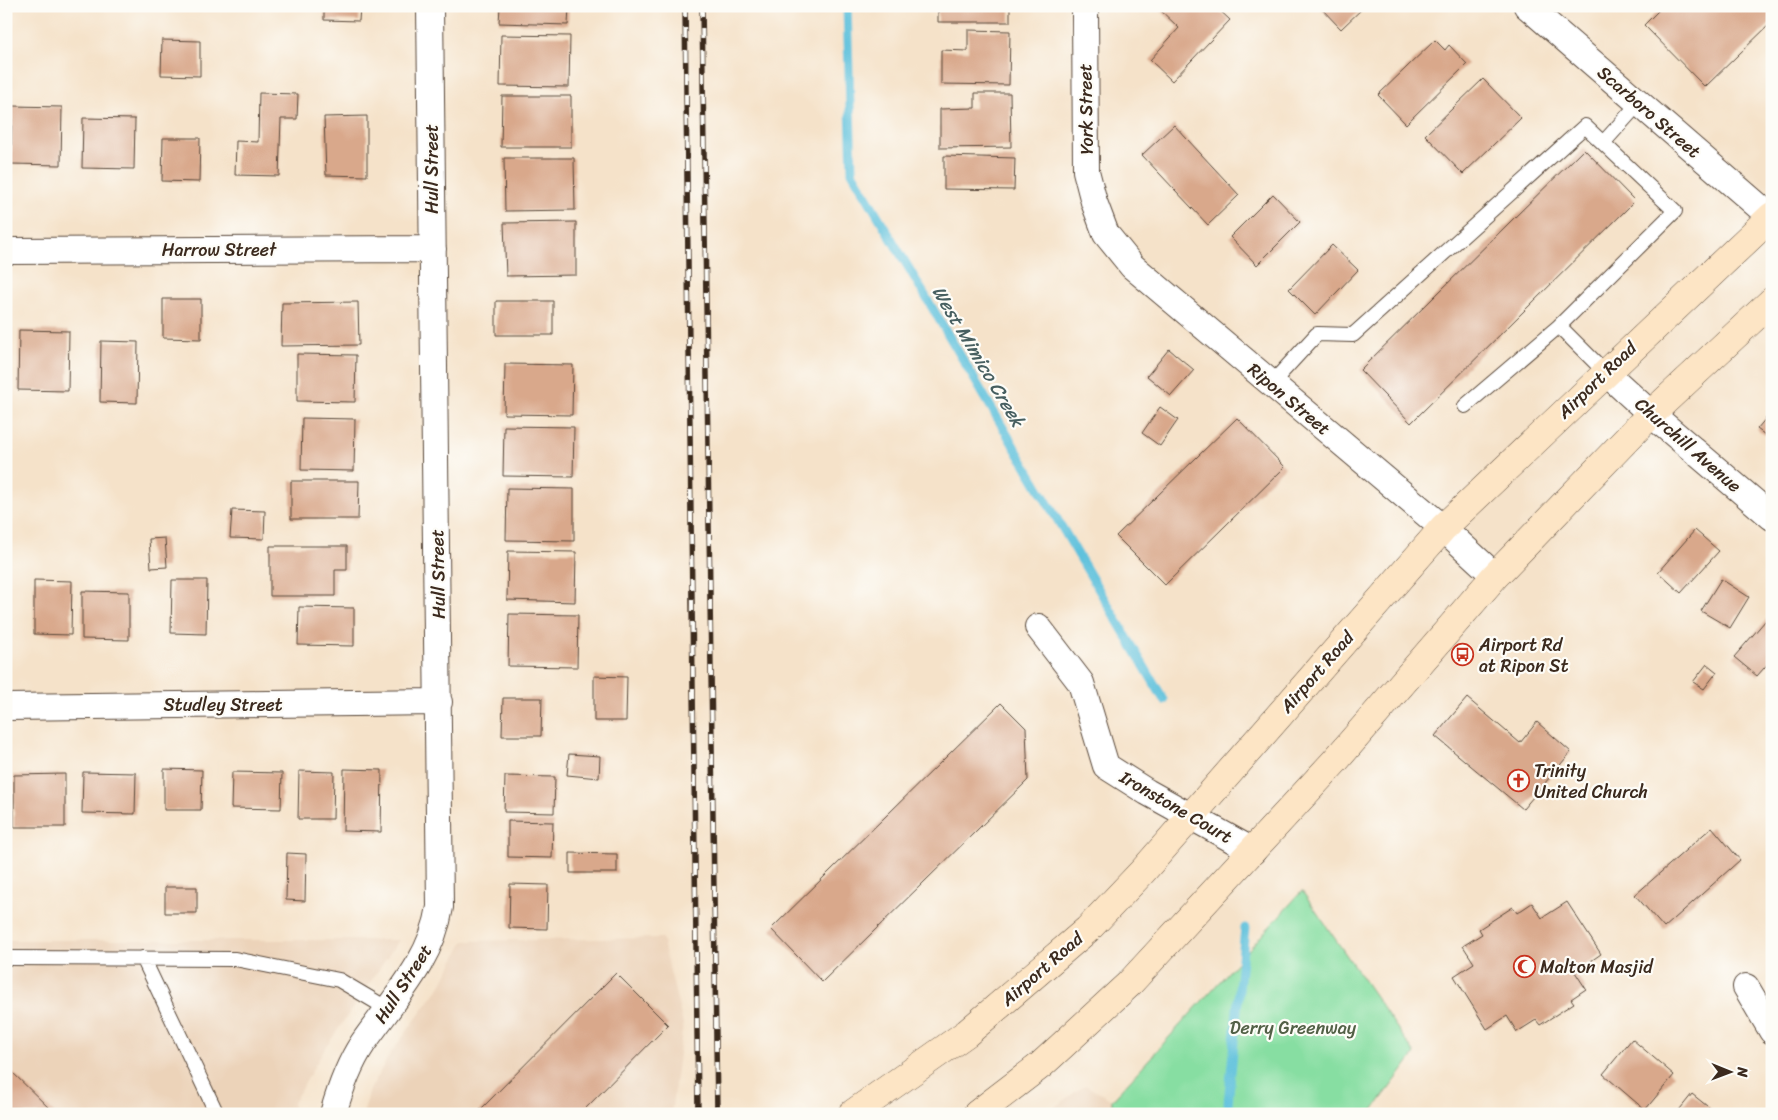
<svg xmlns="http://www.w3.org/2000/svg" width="1778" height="1120" font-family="Sriracha,sans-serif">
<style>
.built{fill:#ecd3b9}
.green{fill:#87dea2;stroke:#618460}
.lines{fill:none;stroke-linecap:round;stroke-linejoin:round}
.stream{stroke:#5ec1dc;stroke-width:9}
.building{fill:#d9a88b}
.service-casing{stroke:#574638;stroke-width:16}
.minor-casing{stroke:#574638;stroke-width:28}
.secondary-casing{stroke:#574638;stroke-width:29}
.service{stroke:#fff;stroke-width:14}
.minor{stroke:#fff;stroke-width:26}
.secondary{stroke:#fde5c5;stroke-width:28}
.rail-casing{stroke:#3b2a1e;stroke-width:5.5}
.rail{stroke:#fdfcf7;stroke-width:4;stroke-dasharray:11;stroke-linecap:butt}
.labels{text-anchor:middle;stroke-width:4.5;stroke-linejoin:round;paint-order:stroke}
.street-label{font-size:18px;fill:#3b2a1e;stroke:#fdfcf7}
.poi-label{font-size:18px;fill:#3b2a1e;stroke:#fdfcf7;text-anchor:start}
.park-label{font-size:18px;fill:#526046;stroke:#fdfcf7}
.water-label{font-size:19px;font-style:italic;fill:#475f60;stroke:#fdfcf7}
</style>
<rect width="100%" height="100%" fill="#fdfcf7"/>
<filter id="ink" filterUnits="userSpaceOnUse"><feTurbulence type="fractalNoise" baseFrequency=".02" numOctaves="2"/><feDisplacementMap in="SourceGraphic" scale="10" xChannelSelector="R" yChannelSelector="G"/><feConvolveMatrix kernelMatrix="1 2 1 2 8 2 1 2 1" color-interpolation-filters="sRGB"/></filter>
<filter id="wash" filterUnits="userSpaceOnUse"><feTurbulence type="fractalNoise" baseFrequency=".0096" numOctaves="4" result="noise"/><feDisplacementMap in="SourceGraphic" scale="20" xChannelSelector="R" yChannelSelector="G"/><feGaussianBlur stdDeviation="1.12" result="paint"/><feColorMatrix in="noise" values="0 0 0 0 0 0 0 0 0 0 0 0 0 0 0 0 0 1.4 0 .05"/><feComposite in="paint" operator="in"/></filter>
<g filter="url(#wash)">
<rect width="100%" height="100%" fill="#f5e2c9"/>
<path class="built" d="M662,938l21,86 -12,90h-308l7,-24 20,-36 51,-69 23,-44z
M6,940h393l-75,110 -31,53v11h-287z
M1085,1085l27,15v14h-67z"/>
<path class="green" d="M1302,891l113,163 -45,60h-258v-14z"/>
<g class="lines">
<path class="stream" d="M847,6l5,166 312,528
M1227,1114l18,-186"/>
</g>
<g id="blocks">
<path class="building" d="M324,6h36l-1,15 -35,-1z
M500,6h69l-1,19 -69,-2z
M938,6h72v16h-72z
M1156,6h59l15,14 -58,61 -22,-21 29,-32z
M1319,6h46l-24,23z
M1663,6h109v16l-67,65 -61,-62z
M968,30l42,1 -1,54 -68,-1v-34l27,1z
M501,35l69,1 -1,51 -69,-1z
M162,40l38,1v35l-39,-1z
M1435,40l10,10 4,-5 18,19 -61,60 -28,-29z
M1483,79l38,39 -58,56 -38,-39z
M259,93l39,1 -1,25h-16l-2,57 -44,-1 1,-34 22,1z
M975,93h35l1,54 -71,1v-39l35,-1z
M502,96h69v51h-70z
M12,106l50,1 -1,58 -50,-1z
M367,116v60l-41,-1 -2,-58z
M83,118l52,1 -1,50 -52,-1z
M1174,125l65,70 -31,30 -66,-70z
M163,138h37l-1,44 -37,-1z
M1584,149l51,52 -224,222 -51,-53z
M944,156l71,2 -1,32 -70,-1z
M504,158h70l1,52 -70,1z
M1273,194l27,28 -43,43 -27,-28z
M576,222v53l-70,1 -2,-53z
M1332,245l26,25 -43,45 -26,-26z
M163,299h38v40l-38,-1z
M496,301h57v34h-57z
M358,302l1,43 -78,1 1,-43z
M19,330l50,1 -1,60 -50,-1z
M101,341l37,1 -1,61 -37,-1z
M1169,349l25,21 -23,26 -24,-20z
M297,354l59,1 -1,47 -58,-1z
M505,364l68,1 -1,50 -68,-1z
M1160,407l18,13 -18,26 -18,-13z
M1772,411v29l-15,-11z
M302,418l53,1 -1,52 -53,-1z
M1237,418l48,49 -120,118 -49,-49z
M504,426l70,1 -1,50 -70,-1z
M291,481h68l-1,38h-67z
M507,488l67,1v52l-68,-1z
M232,510l33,1 -1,28 -34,-1z
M1695,530l24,21 -38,42 -23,-21z
M165,538l2,29 -16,1 -2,-29z
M270,546h77v24h-12v26h-65z
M508,551l68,1 -1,50 -68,-2z
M1721,579l28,18 -19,31 -29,-17z
M34,580l38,1 -1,54 -37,-1z
M172,580h35l-1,54 -35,-1z
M82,591l47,1v48l-47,-1z
M299,607l55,1v38l-56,-1z
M1772,613v46l-15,17 -23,-19z
M509,614l69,1 -1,52 -69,-1z
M1707,664l10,8 -13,17 -11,-7z
M594,676l33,1 -1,44h-32z
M503,698h39l-1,38h-39z
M1467,698l53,45 17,-21 34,30 -48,57 -88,-73z
M1001,703l25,25 2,52 -206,202 -51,-53z
M569,754l31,2 -1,22 -32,-3z
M164,769l38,1 -1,40h-37z
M344,769l38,1 -1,62 -38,-1z
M299,771l35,1 -1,47h-35z
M83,772l53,1 -1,41 -53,-1z
M232,772l50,1 -1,36 -50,-1z
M65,774v53h-51v-52z
M505,776l50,1 -1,36 -50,-1z
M508,821l45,1 -1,36 -44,-1z
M1712,827l28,33 -76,68 -29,-33z
M287,853l19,1 -1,47 -19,-1z
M570,853l47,1v19h-47z
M510,884l38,1 -1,44 -38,-1z
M165,887h32v26h-32z
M1567,902l34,52 -26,18 11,17 -15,10 3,4 -34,22 -4,-5 -19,12 -10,-16 -20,13 -33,-53 20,-13 -11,-17 19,-12 -3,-5 34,-22 4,6 15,-10 10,15z
M616,973l52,52 -88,89h-104z
M1632,1039l42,36 -29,35 -42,-36z
M6,1066l49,48h-49z
M1692,1094l25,20h-41z"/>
</g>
</g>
<g filter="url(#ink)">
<use href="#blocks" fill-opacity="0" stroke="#574638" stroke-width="1"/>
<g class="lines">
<defs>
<path id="service" d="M1604,142l35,-39
M1271,384l46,-50 36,1 232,-209 90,85 -116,115 46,46
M1465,406l94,-80
M6,958l229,1 104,21 49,29
M143,958l74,156"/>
<path id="minor" d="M1085,6l1,165 8,31 12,32 26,32 311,262 52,48
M1527,6l245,212
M6,251l427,-2
M1605,372l46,42 121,103
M1038,627l43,56 25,83 41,26 106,59
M6,707l433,-5
M1746,987l26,44
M333,1114c7,-25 16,-50 30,-71 30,-43 69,-83 77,-136l-10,-901"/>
<path id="secondary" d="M852,1114l115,-81 121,-104 55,-58 300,-343 329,-312
M977,1114l64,-49 88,-81 206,-223 160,-185 156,-162 121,-113"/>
</defs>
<use href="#service" class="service-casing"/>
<use href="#minor" class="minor-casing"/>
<use href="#secondary" class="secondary-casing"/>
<use href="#service" class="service"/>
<use href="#minor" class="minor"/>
<use href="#secondary" class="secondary"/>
<defs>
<path id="rail" d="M685,6l13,1108
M702,6l15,1108"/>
</defs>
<use href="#rail" class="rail-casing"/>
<use href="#rail" class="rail"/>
</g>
</g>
<defs>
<symbol id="bus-ring" viewBox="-11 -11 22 22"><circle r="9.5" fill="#fdfcf7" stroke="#c8321e" stroke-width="1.5"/><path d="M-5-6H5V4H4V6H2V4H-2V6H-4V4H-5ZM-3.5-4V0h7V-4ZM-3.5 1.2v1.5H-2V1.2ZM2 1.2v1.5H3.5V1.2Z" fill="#c8321e"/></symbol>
<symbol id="church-ring" viewBox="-11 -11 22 22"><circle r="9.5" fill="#fdfcf7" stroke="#c8321e" stroke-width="1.5"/><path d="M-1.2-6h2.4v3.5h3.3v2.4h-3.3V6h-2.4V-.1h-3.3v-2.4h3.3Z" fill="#c8321e"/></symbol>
<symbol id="mosque-ring" viewBox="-11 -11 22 22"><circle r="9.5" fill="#fdfcf7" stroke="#c8321e" stroke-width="1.5"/><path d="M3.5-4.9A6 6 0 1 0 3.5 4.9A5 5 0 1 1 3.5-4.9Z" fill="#c8321e"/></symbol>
</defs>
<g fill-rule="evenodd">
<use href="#bus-ring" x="1450" y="642" width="25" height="25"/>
<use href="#church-ring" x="1506" y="768" width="25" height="25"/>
<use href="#mosque-ring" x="1512" y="954" width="25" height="25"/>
</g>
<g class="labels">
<g class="street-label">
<text transform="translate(1086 109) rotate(-91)" y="6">York Street</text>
<text transform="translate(1649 112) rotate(41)" y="6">Scarboro Street</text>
<text transform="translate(432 169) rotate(-90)" y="6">Hull Street</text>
<text x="219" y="256">Harrow Street</text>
<text transform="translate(1597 380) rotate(-44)" y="6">Airport Road</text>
<text transform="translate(1289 399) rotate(40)" y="6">Ripon Street</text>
<text transform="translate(1688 445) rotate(41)" y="6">Churchill Avenue</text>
<text transform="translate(438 574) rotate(-91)" y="6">Hull Street</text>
<text transform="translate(1317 672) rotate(-49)" y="6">Airport Road</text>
<text x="223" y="711">Studley Street</text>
<text transform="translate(1176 807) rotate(30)" y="6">Ironstone Court</text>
<text transform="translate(1042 969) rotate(-41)" y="6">Airport Road</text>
<text transform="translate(403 984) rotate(-57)" y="6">Hull Street</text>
</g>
<g class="poi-label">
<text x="1479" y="651">Airport Rd<tspan x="1479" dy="21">at Ripon St</tspan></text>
<text x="1534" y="777">Trinity<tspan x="1534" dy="21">United Church</tspan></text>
<text x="1540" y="973">Malton Masjid</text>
</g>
<g class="park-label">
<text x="1293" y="1034">Derry Greenway</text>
</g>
<g class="water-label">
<text transform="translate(979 356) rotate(59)" y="7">West Mimico Creek</text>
</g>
</g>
<rect width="1778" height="1120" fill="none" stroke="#fdfcf7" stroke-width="25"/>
<g transform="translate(1730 1072) rotate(91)" stroke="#fdfcf7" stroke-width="4" paint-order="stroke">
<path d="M0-4L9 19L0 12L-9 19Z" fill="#3b2a1e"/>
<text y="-8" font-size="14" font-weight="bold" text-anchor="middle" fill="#3b2a1e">N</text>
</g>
</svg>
